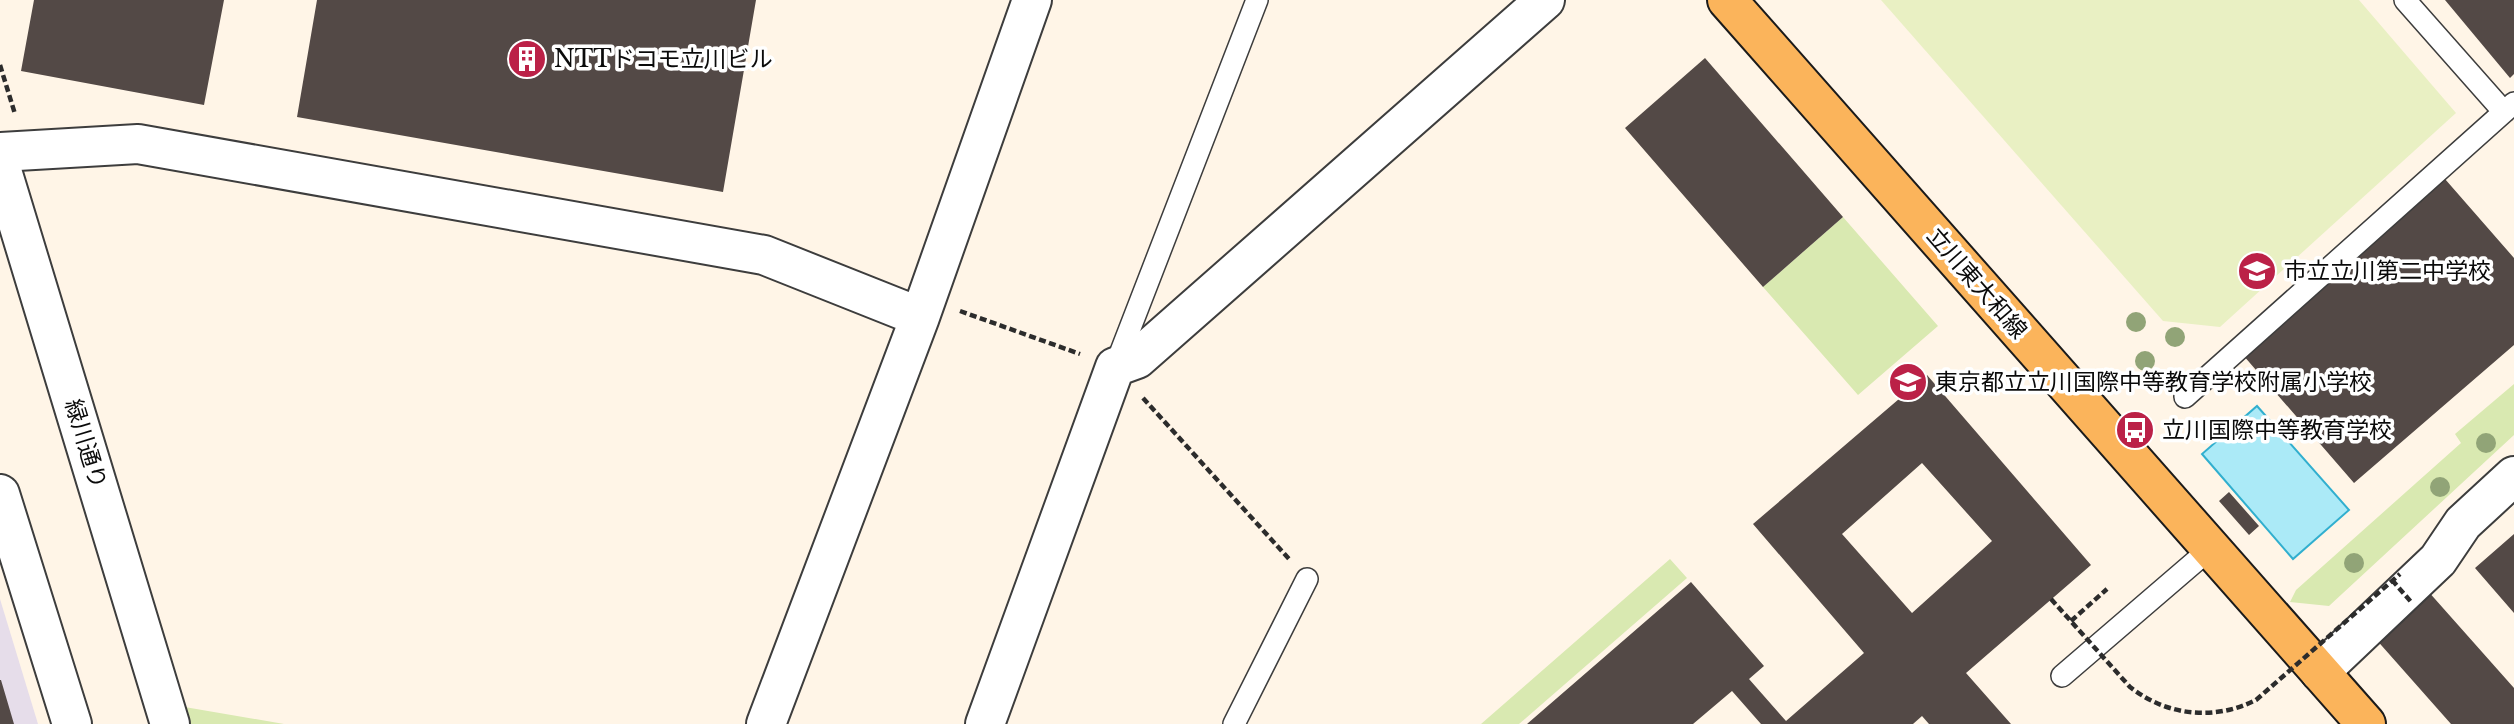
<svg xmlns="http://www.w3.org/2000/svg" width="2514" height="724" font-family="'Libre Baskerville','Noto Sans JP',serif">
<style>
.industrial{fill:#e6ddea}
.green{fill:#d9e9b1}
.pitch{fill:#e9f0c3}
.water{fill:#abeaf7;stroke:#31afcf;stroke-width:2}
.building{fill:#534946;fill-rule:evenodd}
.lines{fill:none;stroke-linecap:round;stroke-linejoin:round}
.service-casing{stroke:#3d3d3d;stroke-width:24}
.minor-casing{stroke:#3d3d3d;stroke-width:42}
.tertiary-casing{stroke:#3d3d3d;stroke-width:42}
.primary-casing{stroke:#1b1b1b;stroke-width:42}
.path{stroke:#2c2c2c;stroke-width:4.5;stroke-dasharray:7 3.5;stroke-linecap:butt}
.service{stroke:#fff;stroke-width:21}
.minor{stroke:#fff;stroke-width:38}
.tertiary{stroke:#fff;stroke-width:38}
.primary{stroke:#fbb45b;stroke-width:38}
.path-bridge{stroke:#2c2c2c;stroke-width:4.5;stroke-dasharray:7 3.5;stroke-linecap:butt}
.tree{fill:#91a477}
.labels{text-anchor:middle;stroke-width:7;stroke-linejoin:round;paint-order:stroke}
.poi-label{font-size:23px;fill:#0a0a0a;stroke:#fff;text-anchor:start}
.street-label{font-size:23px;fill:#0a0a0a;stroke:#fff}
</style>
<rect width="100%" height="100%" fill="#fff5e7"/>
<path class="industrial" d="M0,599l38,125h-38z"/>
<path class="green" d="M1843,217l95,109 -80,69 -95,-108z
M2514,384v51l-185,171 -39,-4 6,-12 165,-147 -6,-9z
M1670,559l17,19 -168,146h-38z
M173,705l111,19h-104z"/>
<path class="pitch" d="M1881,0h478l97,113 -236,214 -57,-6z"/>
<path class="water" d="M2257,406l92,104 -56,49 -91,-105z"/>
<path class="building" d="M34,0h190l-20,105 -183,-34z
M317,0h439l-33,192 -426,-75z
M2445,0h69v74l-4,4z
M1705,58l138,159 -80,70 -138,-159z
M2445,179l69,79v87l-160,138 -111,-128z
M1927,375l164,190 -125,108 45,51h-82l-7,-8 -9,8h-152l-29,-33 -39,33h-166l164,-142 73,84 -15,13 37,42 78,-68 -111,-129zM1922,463l70,78 -80,72 -70,-79z
M2229,492l30,34 -10,9 -30,-34z
M2514,534v79l-39,-45z
M2427,590l87,98v36h-63l-77,-87z
M0,680h1l13,44h-14z"/>
<g class="lines">
<defs>
<path id="service" d="M2405,0l99,112
M1115,367l142,-367
M2185,397l329,-294
M2062,676l149,-128
M1234,724l73,-145"/>
<path id="minor" d="M0,152l138,-8 626,111 156,62
M2320,672l118,-112 25,-37 51,-47
M766,724l154,-407 112,-317
M985,724l130,-357 22,-8 408,-359"/>
<path id="tertiary" d="M0,164l170,560
M0,494l72,230"/>
<path id="primary" d="M1727,0l639,724"/>
</defs>
<use href="#service" class="service-casing"/>
<use href="#minor" class="minor-casing"/>
<use href="#tertiary" class="tertiary-casing"/>
<use href="#primary" class="primary-casing"/>
<path class="path" d="M0,65l15,49
M960,311l120,43
M1143,398l147,162
M2071,621l36,-32"/>
<use href="#service" class="service"/>
<use href="#minor" class="minor"/>
<use href="#tertiary" class="tertiary"/>
<use href="#primary" class="primary"/>
<path class="path-bridge" d="M2392,580l20,23
M2051,599l79,88c37,29 84,34 126,13l144,-126"/>
</g>
<g class="tree">
<circle cx="2136" cy="322" r="10"/>
<circle cx="2175" cy="337" r="10"/>
<circle cx="2145" cy="361" r="10"/>
<circle cx="2486" cy="443" r="10"/>
<circle cx="2440" cy="487" r="10"/>
<circle cx="2354" cy="563" r="10"/>
</g>
<defs>
<symbol id="building-disc" viewBox="-11 -11 22 22"><circle r="9.5" fill="#bb2147" stroke="#fff"/><path d="M-4-6H4V6H1V3H-1V6H-4ZM-2.5-4.3h1.7v1.8h-1.7ZM.8-4.3h1.7v1.8H.8ZM-2.5-1h1.7V.8h-1.7ZM.8-1h1.7V.8H.8Z" fill="#fff"/></symbol>
<symbol id="school-disc" viewBox="-11 -11 22 22"><circle r="9.5" fill="#bb2147" stroke="#fff"/><path d="M0-5L7-2L0 1L-7-2ZM-4 1L0 2.5L4 1V4Q0 6-4 4Z" fill="#fff"/></symbol>
<symbol id="bus-disc" viewBox="-11 -11 22 22"><circle r="9.5" fill="#bb2147" stroke="#fff"/><path d="M-5-6H5V4H4V6H2V4H-2V6H-4V4H-5ZM-3.5-4V0h7V-4ZM-3.5 1.2v1.5H-2V1.2ZM2 1.2v1.5H3.5V1.2Z" fill="#fff"/></symbol>
</defs>
<g fill-rule="evenodd">
<use href="#building-disc" x="505" y="37" width="44" height="44"/>
<use href="#school-disc" x="2235" y="249" width="44" height="44"/>
<use href="#school-disc" x="1886" y="360" width="44" height="44"/>
<use href="#bus-disc" x="2113" y="408" width="44" height="44"/>
</g>
<g class="labels">
<g class="poi-label">
<text x="554" y="67">NTTドコモ立川ビル</text>
<text x="2284" y="279">市立立川第二中学校</text>
<text x="1935" y="390">東京都立立川国際中等教育学校附属小学校</text>
<text x="2162" y="438">立川国際中等教育学校</text>
</g>
<g class="street-label">
<text transform="translate(1977 283) rotate(49)" y="8">立川東大和線</text>
<text transform="translate(86 444) rotate(73)" y="8">緑川通り</text>
</g>
</g>
</svg>
